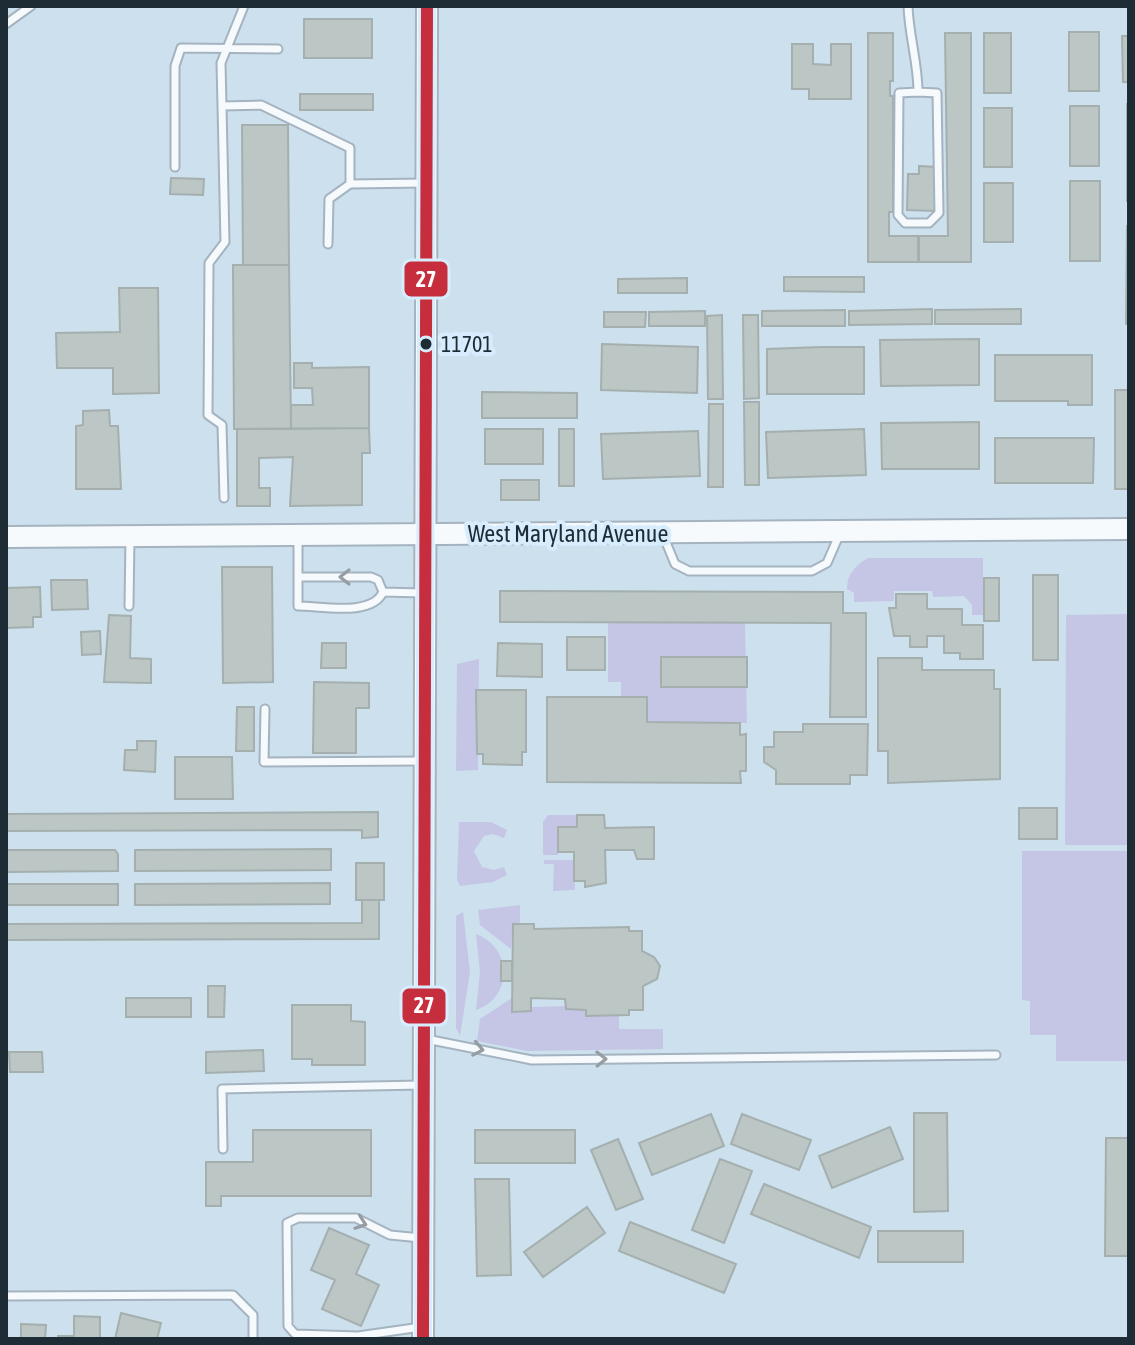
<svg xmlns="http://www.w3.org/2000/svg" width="1135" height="1345" font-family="'Asap Condensed',sans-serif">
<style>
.green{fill:#c5c6e5}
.building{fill:#bbc6c5;stroke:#a4afae;stroke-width:2}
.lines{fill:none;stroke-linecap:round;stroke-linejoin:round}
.lane-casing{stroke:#a4b3bf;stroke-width:11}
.secondary-casing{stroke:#a4b3bf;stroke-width:24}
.lane{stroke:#f7fafc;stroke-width:7}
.secondary{stroke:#f7fafc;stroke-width:20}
.bus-1-casing{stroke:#d7edfe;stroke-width:18}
.bus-1{stroke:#c62d3d;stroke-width:12}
.oneway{stroke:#959da3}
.bus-dot{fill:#1e2c36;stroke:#d7edfe;stroke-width:3}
.labels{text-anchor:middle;stroke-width:8;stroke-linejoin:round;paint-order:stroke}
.bus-label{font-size:22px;fill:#1e2c36;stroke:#d7edfe;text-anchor:start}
.street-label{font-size:24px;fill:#1e2c36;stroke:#d7edfe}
.line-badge{stroke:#d7edfe;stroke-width:3}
.badge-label{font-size:22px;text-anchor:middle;font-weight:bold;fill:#fff}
</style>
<rect width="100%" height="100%" fill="#cce0ee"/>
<path class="green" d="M868,558h115v57h-11v-10l-8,-9 -31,1 -1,-6h-38v10l-40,1v-9l-7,-4c0,-15 8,-23 21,-31z
M1129,614v231h-64l1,-230z
M608,622l137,1 2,100 -100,-1 -26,-25v-15h-13z
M479,659l-1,111 -22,1 1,-107z
M548,815h29v12l-19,1v27h-15v-33z
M459,822h32l16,8 -3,8 -11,-4 -9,2 -10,15 8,16 12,3 10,-3 3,8 -14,7 -33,4 -3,-6z
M1022,851h107v210h-73v-26h-26v-34l-8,-1z
M544,860h30l1,30 -22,1 1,-27h-10z
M520,905v19h-7l-2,25 -31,-24 -2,-15z
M463,912l7,60 -10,64 -4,-8v-112z
M476,934c37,14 37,63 0,76l4,-38z
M512,998v14l18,-1 1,-4 35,-1v3l20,1 1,6h32v13h44v20l-136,2 -50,-10 3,-22z"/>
<path class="building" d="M304,19h68v39h-68z
M1069,32h30v59h-30z
M868,33h25v48h-3v15h3v116h-4v24h29v26h-50z
M945,33h26v229h-52v-26h29z
M984,33h27v60h-27z
M1122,36h7v46h-6z
M792,44h21v20l18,1v-21h20v55h-42v-10h-17z
M300,94h73v16h-73z
M1127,104h2v97h-2z
M1070,106h29v60h-29z
M984,108h28v59h-28z
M242,125h46l1,140h-46z
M919,166l18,1 -2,44 -28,-1 1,-36h11z
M171,178l33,1 -1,16 -33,-1z
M1070,181h30v80h-30z
M984,183h29v59h-29z
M1127,226h2v98h-3z
M233,265h56l2,164h-57z
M784,277h80v15l-80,-1z
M687,278v15h-69v-14z
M119,288h39l1,105 -46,1v-26h-56l-1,-35 64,-1z
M932,309v15l-83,1v-14z
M1021,309v15h-86v-14z
M845,310v16h-83v-15z
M705,311v15h-56v-14z
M604,312h42l-1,15h-41z
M722,315l1,84h-15l-1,-83z
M743,315h15l1,83 -15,1z
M979,339v46l-98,1 -1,-46z
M602,344l96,3 -1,46 -96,-3z
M822,347h42v47h-97v-45z
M995,355h97v50h-24v-4h-73z
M294,363h18v5l57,-1v61l-78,1v-24h22l-1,-17h-18z
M1115,390h14v99h-14z
M482,392l95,1v25h-95z
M744,402h15v83h-14z
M709,404h14v83h-15z
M109,410l1,16h8l3,63h-45v-63l7,-1v-14z
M979,422v47h-97l-1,-46z
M369,428l1,25h-8v52l-72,1 3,-49 -34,1v30h11v18h-33v-77z
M485,429h58v35h-58z
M559,429h15v57h-15z
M864,429l2,46 -98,3 -2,-46z
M698,431l2,45 -97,3 -2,-45z
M995,438h99l-1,45h-98z
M501,480h38v20h-38z
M222,567h50l1,115 -50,1z
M1033,575h25v85h-25z
M984,578h15v43h-15z
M51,580h36l1,29 -36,1z
M40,587l1,30h-8v10l-27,1v-40z
M500,591l343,1v21h23v104h-36l1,-94 -331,-1z
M896,594h31v15h35v16h21v34h-23v-6h-16v-17h-17v11h-17v-11h-16l-5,-28h7z
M109,615l22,1 -1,42 21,1v24l-47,-1z
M100,631l1,23 -19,1 -1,-23z
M567,637h38v33h-38z
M322,643h24v25h-25z
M498,643l44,1v33l-45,-1z
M661,657h86v30h-86z
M878,658h44v12h72v19h6v90l-112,4v-32h-10z
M314,682l55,1v25h-13v45h-43z
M476,690h50v62h-4v13l-39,-1v-10h-6z
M547,697h100v25l93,1v12l6,-1v37h-6l1,12 -194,-1z
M237,707h17v44h-18z
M803,724h65l-1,51h-17v9h-74v-14l-12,-8v-15h10v-15h29z
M137,741h19l-1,31 -31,-2 1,-20h12z
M175,757h57l1,42h-58z
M1019,808h38v31h-38z
M378,812v25l-16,1v-8l-356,1v-17z
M577,815h27l1,13 49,-1v32h-17l-3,-9h-29l1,33 -21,4v-6h-11v-29h-16v-25h19z
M331,849v21l-196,1v-21z
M6,850h109l3,4v17l-112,1z
M356,863h28v37h-28z
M330,883v21l-195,1v-21z
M6,884h112v21h-112z
M362,900h17v39l-373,1v-16l356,-1z
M513,924h21v5l95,-2v4h13v20l12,6 6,9 -3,13 -14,7v24h-14v5l-43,1v-6l-20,-1 -1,-10 -34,-1v13l-19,1z
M501,961h11v20h-11z
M208,986h17l-1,31h-16z
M126,998h65v19h-65z
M292,1005h59v16l14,1v43h-53v-6h-20z
M263,1050l1,21 -58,2v-21z
M9,1052h33l1,20h-33z
M914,1113h33l1,98 -34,1z
M711,1114l13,32 -72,29 -13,-32z
M742,1114l69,26 -12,30 -68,-26z
M890,1127l13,32 -71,29 -13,-32z
M253,1130h118v66h-150v10h-15v-44h47z
M475,1130h100v33h-100z
M1106,1138h23v118h-24z
M618,1139l25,60 -27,11 -25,-60z
M720,1159l32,12 -28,72 -32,-13z
M475,1179h34l2,96 -34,1z
M764,1184l107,43 -12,31 -108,-44z
M587,1207l18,26 -62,44 -19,-25z
M630,1222l106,42 -12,29 -105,-42z
M329,1228l40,17 -13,29 23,11 -18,41 -39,-17 13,-29 -24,-10z
M878,1231h85v31h-85z
M121,1313l40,10 -4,16h-42z
M74,1316l26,1v22h-42v-3h16z
M21,1324l25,1 -1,14h-39h15z"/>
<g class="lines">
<defs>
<path id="lane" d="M244,6l-23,57 1,43 39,-1 89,43v36l74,-1
M908,6c1,30 10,57 10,86
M6,24l25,-18
M918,92l19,1 2,120 -10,10h-24l-7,-8 1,-122z
M222,106l3,136 -16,21 -1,152 14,10 2,73
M175,167v-101l6,-18 97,1
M328,244l1,-45 21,-15
M663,535l12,29 14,7h123l15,-8 13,-30
M298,537v69c23,0 74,11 85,-14
M298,577h73l7,3 5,12
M383,592l39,1
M129,606l1,-68
M265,709l-1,53 157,-1
M426,1039l106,21 464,-5
M223,1149l-1,-60 199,-4
M6,1296l227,-1 20,20v24
M421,1327l-63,9 -63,-2 -7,-8 -1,-103 11,-5h58l34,17 31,3"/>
<path id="secondary" d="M6,537l1123,-8
M423,1339l4,-1333"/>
</defs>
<use href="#lane" class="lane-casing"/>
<use href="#secondary" class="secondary-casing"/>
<use href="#lane" class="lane"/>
<use href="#secondary" class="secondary"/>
<defs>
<path id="bus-1" d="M423,1339l4,-1333"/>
</defs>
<use href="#bus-1" class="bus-1-casing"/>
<use href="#bus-1" class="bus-1"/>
</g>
<defs><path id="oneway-chevron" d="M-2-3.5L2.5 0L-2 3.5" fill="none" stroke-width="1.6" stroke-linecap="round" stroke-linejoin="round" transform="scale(2)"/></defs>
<g class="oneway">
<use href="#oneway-chevron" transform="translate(345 577) rotate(180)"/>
<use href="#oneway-chevron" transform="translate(478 1049) rotate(11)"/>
<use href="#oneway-chevron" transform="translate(601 1059) rotate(-1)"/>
<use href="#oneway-chevron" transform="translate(361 1223) rotate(19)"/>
</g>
<circle class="bus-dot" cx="426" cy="344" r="7"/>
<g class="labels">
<g class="bus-label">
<text x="441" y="352">11701</text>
</g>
<g class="street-label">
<text x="568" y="542">West Maryland Avenue</text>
</g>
</g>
<g class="line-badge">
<rect x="403" y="260" width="46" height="38" rx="8" fill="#c62d3d"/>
<rect x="401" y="987" width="46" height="38" rx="8" fill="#c62d3d"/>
</g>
<g class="badge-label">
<text x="426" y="287">27</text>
<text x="424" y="1013">27</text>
</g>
<rect width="1135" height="1345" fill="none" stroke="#1e2c36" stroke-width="16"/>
</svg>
